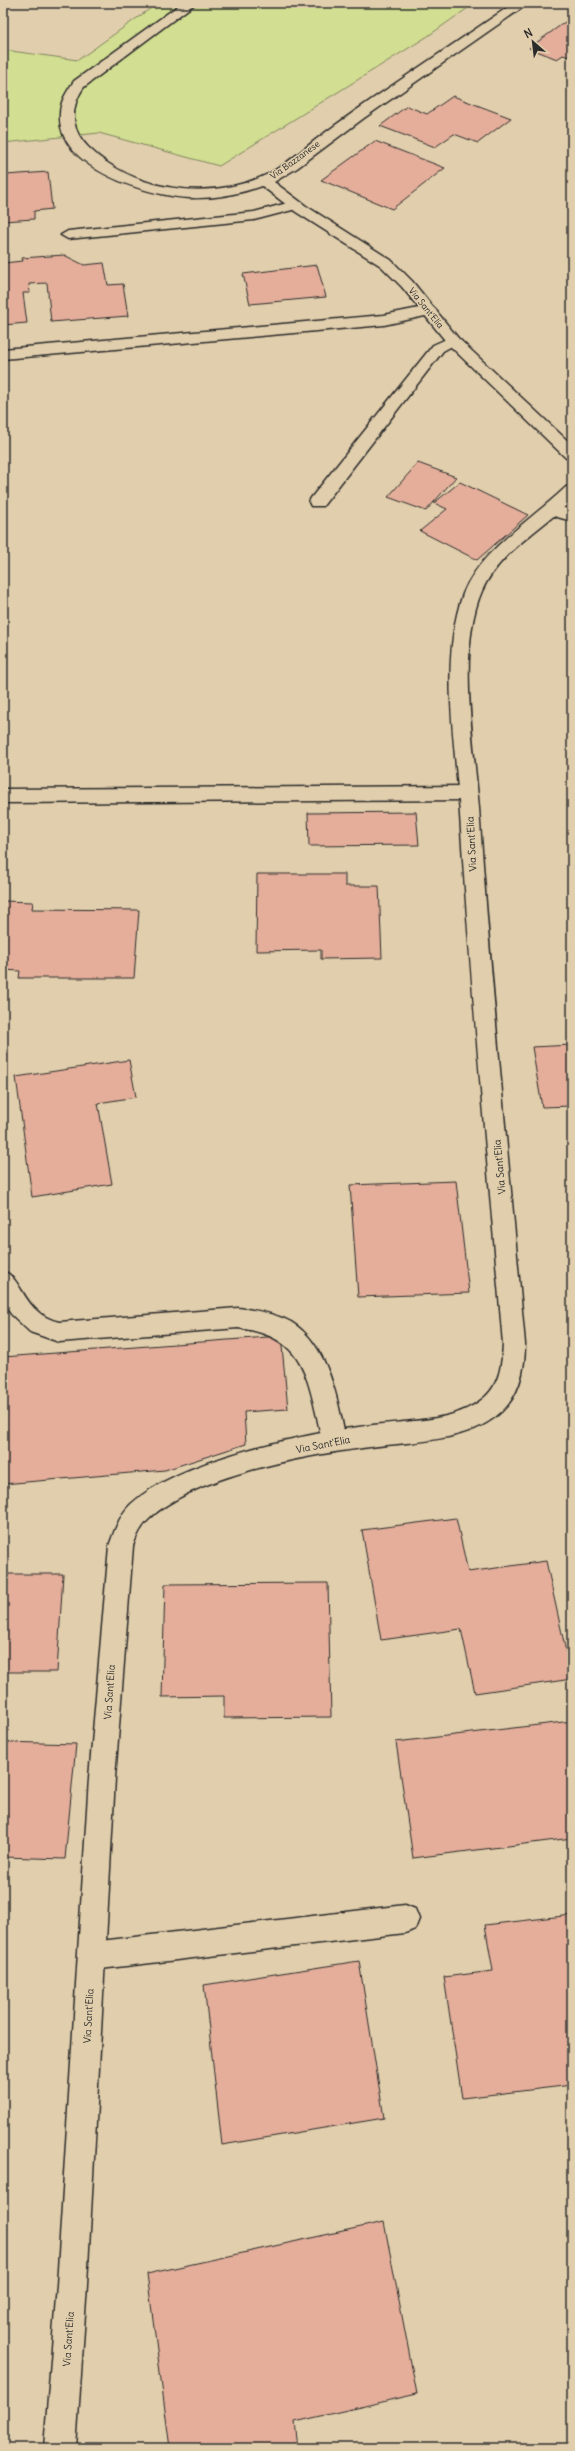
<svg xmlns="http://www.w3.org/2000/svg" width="575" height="2451" font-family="Delius,sans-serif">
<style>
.green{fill:#d2de91;stroke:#7e845e}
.building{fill:#e4ae9a;stroke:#2b2b2b}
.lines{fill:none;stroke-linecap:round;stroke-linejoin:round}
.lane-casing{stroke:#2b2b2b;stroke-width:3}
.street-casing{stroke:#2b2b2b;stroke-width:3}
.lane{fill:#e1ceac;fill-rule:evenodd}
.street{fill:#e1ceac;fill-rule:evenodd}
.labels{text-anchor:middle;stroke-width:3;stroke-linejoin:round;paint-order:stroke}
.far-street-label{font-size:9px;fill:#2b2b2b;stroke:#e1ceac}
.street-label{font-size:10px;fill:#2b2b2b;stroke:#e1ceac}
</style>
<rect width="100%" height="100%" fill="#e1ceac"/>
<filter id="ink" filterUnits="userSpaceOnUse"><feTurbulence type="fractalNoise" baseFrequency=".025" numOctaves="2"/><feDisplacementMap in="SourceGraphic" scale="8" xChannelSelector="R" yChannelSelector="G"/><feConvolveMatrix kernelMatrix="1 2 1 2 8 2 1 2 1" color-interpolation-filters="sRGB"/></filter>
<g filter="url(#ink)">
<path class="green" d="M158,3h317l-47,33 -209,130 -120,-33 -96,10v-93l75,10z"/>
<path class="building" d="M572,17v41l-9,-3 -6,4 -28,-11z
M453,96l58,22 -33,25 -24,-9 -19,13 -55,-21 27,-20 20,8z
M375,141l70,27 -53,41 -71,-29z
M48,172l4,37 -18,2v8l-31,2v-48l3,2z
M64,255l20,10 20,-2 4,22 15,-1 5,32 -77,6 -4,-39 -18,1 1,9h-7l4,30 -24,2v-62l20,-2 -1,-3z
M317,265l9,32 -76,7 -7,-30z
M418,463l38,14 -30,34 -38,-14z
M460,482l68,33 -51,45 -57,-29 27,-22 -13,-6z
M416,812l3,33 -110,1 -1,-33z
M257,874h88v12h34l3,72 -61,1v-9l-65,1z
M3,901l30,1 -1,7 107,1 -5,68h-115l1,-7 -17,-1z
M572,1045v61l-30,1 -10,-60z
M129,1060l7,37 -38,6 14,81 -80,13 -16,-120z
M456,1181l13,112 -111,4 -8,-112z
M281,1336l7,73 -44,3 2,32 -81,26 -162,14v-127z
M456,1518l12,54 78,-11 26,118 -97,14 -14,-64 -80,11 -19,-110z
M3,1574h60l-6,98h-54z
M328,1583l3,134 -107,1v-22l-62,1 3,-113z
M572,1721v117l-159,20 -17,-116z
M3,1742l73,2 -11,115 -62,-2z
M572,1915v119l-4,1 4,22v28l-110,13 -18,-121 49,-6 -8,-46z
M359,1961l25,157 -162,27 -18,-160z
M384,2222l33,172 -122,28 3,26h-128l-23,-174z"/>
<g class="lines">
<defs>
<path id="lane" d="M295,201l7,4 -2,3 -46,12 -186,19 -7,-4 7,-4 186,-19z
M429,306l5,2 3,3 -3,3 -50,11 -381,34v-10l381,-34z
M453,336l8,5 -18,10 -120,155h-12l-2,-4 2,-4 122,-153z
M552,505l20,5v11l-26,-7 -2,-4 2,-4z
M468,786l7,2 2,5 -2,5 -7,2 -465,3v-14z
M3,1271c21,8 19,42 56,51l179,-14c18,2 36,5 53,14 38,23 47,79 55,119l-4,8 -8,3 -8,-3c-6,-12 -7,-24 -10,-36 -11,-51 -23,-78 -78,-85l-179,14 -29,-10 -19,-18 -8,-12z
M405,1905l10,4 4,10 -4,10 -10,4 -313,37 -10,-4 -4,-10 4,-10 10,-4z"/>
<path id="street" d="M182,3h14l-112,84c-14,20 -14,42 4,60 46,45 122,55 180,27 20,-10 36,-26 54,-39 16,-12 33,-24 49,-35 48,-33 96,-65 143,-97h15l-165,115 -67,50 -23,14 32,24 85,54 21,21 46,57 114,107v14l-6,-1 -118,-114 -46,-57 -21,-21 -85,-54 -34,-26c-23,8 -47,13 -72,12 -42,-2 -134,-30 -130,-84 0,-12 7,-23 14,-33z
M572,486v14c-29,28 -74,53 -90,91 -25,57 -8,155 -3,217 12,179 30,357 46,536 0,23 -5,50 -23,67 -33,32 -90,30 -132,36 -63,8 -176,28 -222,73 -7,7 -12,17 -15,26l-18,232 -28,507 -11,163h-32l13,-163 32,-507 20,-232c5,-14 11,-32 22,-42 49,-45 176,-71 242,-79 36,-5 83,-2 112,-28 15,-13 17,-34 18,-53 -15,-176 -32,-352 -43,-529 -4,-69 -21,-155 3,-221 16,-43 71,-76 103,-107z"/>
</defs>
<use href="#lane" class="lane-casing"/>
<use href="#street" class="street-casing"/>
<use href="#lane" class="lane"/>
<use href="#street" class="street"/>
</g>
</g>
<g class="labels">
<g class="far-street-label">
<text transform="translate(295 160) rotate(-36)" y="3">Via Bazzanese</text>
<text transform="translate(426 308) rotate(51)" y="3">Via Sant'Elia</text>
</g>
<g class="street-label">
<text transform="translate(471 844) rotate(-93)" y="4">Via Sant'Elia</text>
<text transform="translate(499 1167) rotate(-95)" y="4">Via Sant'Elia</text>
<text transform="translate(323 1444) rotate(-11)" y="4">Via Sant'Elia</text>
<text transform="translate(109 1692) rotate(-86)" y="4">Via Sant'Elia</text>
<text transform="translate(88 2016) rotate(-87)" y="4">Via Sant'Elia</text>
<text transform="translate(68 2339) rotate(-86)" y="4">Via Sant'Elia</text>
</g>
</g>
<rect width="575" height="2451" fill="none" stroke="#e1ceac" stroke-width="16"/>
<rect x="8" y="8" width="559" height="2435" fill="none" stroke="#2b2b2b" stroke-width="1.5" filter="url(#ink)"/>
<g transform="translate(533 42) rotate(332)" stroke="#e1ceac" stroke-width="3" paint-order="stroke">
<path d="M0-3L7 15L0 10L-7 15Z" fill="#2b2b2b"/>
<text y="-6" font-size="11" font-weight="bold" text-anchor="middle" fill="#2b2b2b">N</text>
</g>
</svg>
